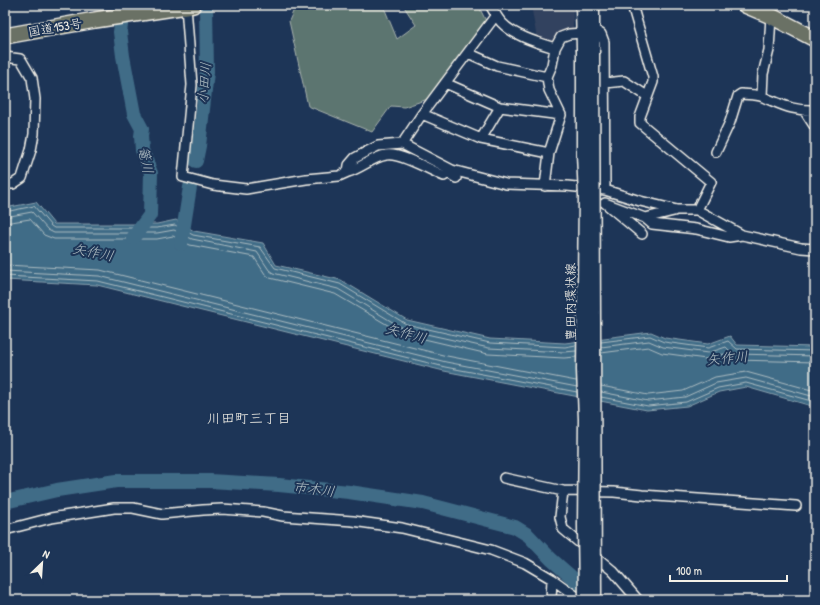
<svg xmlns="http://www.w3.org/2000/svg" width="820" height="605" font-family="'Patrick Hand','Klee One',sans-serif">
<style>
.built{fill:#33425f}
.green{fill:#5c7470;stroke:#a8b2ac}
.water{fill:#416c87;stroke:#89a1ae}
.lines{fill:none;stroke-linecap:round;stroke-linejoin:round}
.shore{stroke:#acbcc1;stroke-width:1}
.river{stroke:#416c87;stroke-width:14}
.minor-casing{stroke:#f4f1e8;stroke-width:12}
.tertiary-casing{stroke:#f4f1e8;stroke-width:15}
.trunk-casing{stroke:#f4f1e8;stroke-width:18}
.minor{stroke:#1d3557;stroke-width:9}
.tertiary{stroke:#1d3557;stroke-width:12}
.trunk{stroke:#6b7165;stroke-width:15}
.tertiary-bridge-casing{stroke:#f4f1e8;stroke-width:15;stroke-linecap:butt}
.tertiary-bridge{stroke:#1d3557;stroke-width:12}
.labels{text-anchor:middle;stroke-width:4;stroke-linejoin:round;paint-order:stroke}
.street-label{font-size:13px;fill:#f4f1e8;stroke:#1d3557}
.water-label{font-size:14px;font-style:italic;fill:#b5c2c6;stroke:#1d3557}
.neighbourhood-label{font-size:14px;fill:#f4f1e8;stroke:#1d3557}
</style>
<rect width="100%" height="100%" fill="#1d3557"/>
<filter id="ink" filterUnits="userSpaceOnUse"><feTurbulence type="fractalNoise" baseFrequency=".025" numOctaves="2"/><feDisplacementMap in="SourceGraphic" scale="8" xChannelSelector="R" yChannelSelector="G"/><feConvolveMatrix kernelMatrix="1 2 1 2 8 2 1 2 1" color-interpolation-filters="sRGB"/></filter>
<g filter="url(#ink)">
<path class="built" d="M531,5h42v25l-20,13 -16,-4z"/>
<path class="green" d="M296,5h87l14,34 19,-14 -13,-20h75l8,16 -58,78 -24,8 -13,-1 -19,26 -64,-26 -19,-85z"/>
<path class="water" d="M36,202l18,22h103l19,-4 18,11 69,12 13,22 65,15 66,40 83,19 75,4 86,-11 14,6 43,6 22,-8 7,9 78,2v60l-69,-20 -27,5 -32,14 -40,4 -203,-39 -347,-86 -92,-5v-72z"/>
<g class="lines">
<path class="shore" d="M5,212l29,-6 17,20 3,2h103l18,-3 18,10 67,12 15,21 65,16 66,40 84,19 75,4 11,-2
M5,217l27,-5 16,18 6,3h103l17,-3 18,9 65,13 12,18 4,3 65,16 66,40 85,19 75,4 12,-1
M5,223l25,-4 14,16 10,4h103l16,-3 17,9 64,12 11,17 5,4 65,16 68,40 85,20 76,4 12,-1
M5,265l95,5 347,86 129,25
M5,271l94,5 347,86 131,25
M5,276l93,5 347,86 132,25
M601,342l49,-6 14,6 44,6 20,-7 9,8 78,2
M601,347l48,-6 14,6 45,6 18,-6 6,6 5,1 78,2
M601,353l47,-6 14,6 44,6 18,-5 6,5 6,1 79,2
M601,386l47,9 35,-4 32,-14 31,-5 69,19
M601,392l47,9 37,-4 31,-14 30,-5 69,19
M601,397l47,9 38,-4 32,-14 28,-5 69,19"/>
<path class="river" d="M124,5l-4,27 3,24 11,58 8,15 -1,7 1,14 9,23 -1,42 -17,23
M196,161l3,-15 8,-74 -1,-67
M181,244l9,-57
M5,502l52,-12 59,-9h94l69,4 70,7 74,11 92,24 13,8 23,24 25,22 16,17"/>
<defs>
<path id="minor" d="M490,5c4,6 7,13 12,18 12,13 37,20 53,25
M632,5l21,72v5l-13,35v6l71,59 -14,28
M186,6l6,79 -9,92 30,8 33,4 60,-10 33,-3 9,-4 1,-7 6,-7 13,-7 10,-5 24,-2 50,26 54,14 61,2 38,4 35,11 37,9h20l45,25 59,13 14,1
M593,29l8,5 3,8 1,148
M468,53l29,13 50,11
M5,57l15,2 2,2 10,17 3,21 -1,35 -3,16 -9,28 -9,6h-8
M445,83l55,24 61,8
M605,83l19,-2 23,15
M762,96l1,-22 6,-24 2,-34
M804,110l11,17
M422,114l59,25 68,14
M481,139l19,-32
M402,144l20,-30 74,-99
M716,152l14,-30 8,-26 3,-2c6,1 16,0 22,3 20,8 29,14 52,13
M348,172c13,-4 25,-15 38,-17 13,-3 45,15 58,21l4,-3 8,5
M545,186l4,-33 12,-38 -12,-25 -2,-13 5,-12 3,-17 6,-11 8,-3 13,-1
M645,218l7,6 44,5 33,8 13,-2
M642,234l-37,-31 40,15 29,-7
M504,478l59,13 51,1 28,3 154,11
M563,491l-3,26 3,12 50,42 25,29
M5,530l46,-12 63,-10h19l29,6 41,-4 19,-1 41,3 20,4 70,5 49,7 89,22 34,13 27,16 29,21
M551,600l1,-21"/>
<path id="tertiary" d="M582,5l1,44
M593,5v45"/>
<path id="trunk" d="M745,5l26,11 44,23
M5,36l90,-16 98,-15"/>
</defs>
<use href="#minor" class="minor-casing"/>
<use href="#tertiary" class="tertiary-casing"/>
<use href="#trunk" class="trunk-casing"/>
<use href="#minor" class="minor"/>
<use href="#tertiary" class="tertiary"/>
<use href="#trunk" class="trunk"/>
<defs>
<path id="tertiary-bridge" d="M583,49v105l2,42 -2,174 2,49 -1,106 1,75
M593,50l2,550"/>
</defs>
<use href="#tertiary-bridge" class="tertiary-bridge-casing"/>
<use href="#tertiary-bridge" class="tertiary-bridge"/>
</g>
</g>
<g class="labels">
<g class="street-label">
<text transform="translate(55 27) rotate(-10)" y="5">国道153号</text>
<text transform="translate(570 302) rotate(-90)" y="5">豊田内環状線</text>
</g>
<g class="water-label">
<text transform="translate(204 83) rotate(-85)" y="5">小田川</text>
<text transform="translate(146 160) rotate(78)" y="5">篭川</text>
<text transform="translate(93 252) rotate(11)" y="5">矢作川</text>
<text transform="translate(406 333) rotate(15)" y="5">矢作川</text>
<text transform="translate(727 358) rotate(-5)" y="5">矢作川</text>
<text transform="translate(314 489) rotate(7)" y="5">市木川</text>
</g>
<g class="neighbourhood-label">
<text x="249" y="423">川田町三丁目</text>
</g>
</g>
<rect width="820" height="605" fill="none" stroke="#1d3557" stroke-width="20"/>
<rect x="10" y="10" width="800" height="585" fill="none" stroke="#f4f1e8" stroke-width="1.5" filter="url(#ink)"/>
<g transform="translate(42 563) rotate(25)" stroke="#1d3557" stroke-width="3" paint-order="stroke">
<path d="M0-3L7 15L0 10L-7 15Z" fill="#f4f1e8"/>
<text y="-6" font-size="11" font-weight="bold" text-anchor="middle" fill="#f4f1e8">N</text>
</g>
<path d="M670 575v6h117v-6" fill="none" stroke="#f4f1e8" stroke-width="2"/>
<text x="676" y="575" font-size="12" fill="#f4f1e8" stroke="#1d3557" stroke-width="3" paint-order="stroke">100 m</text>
</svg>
